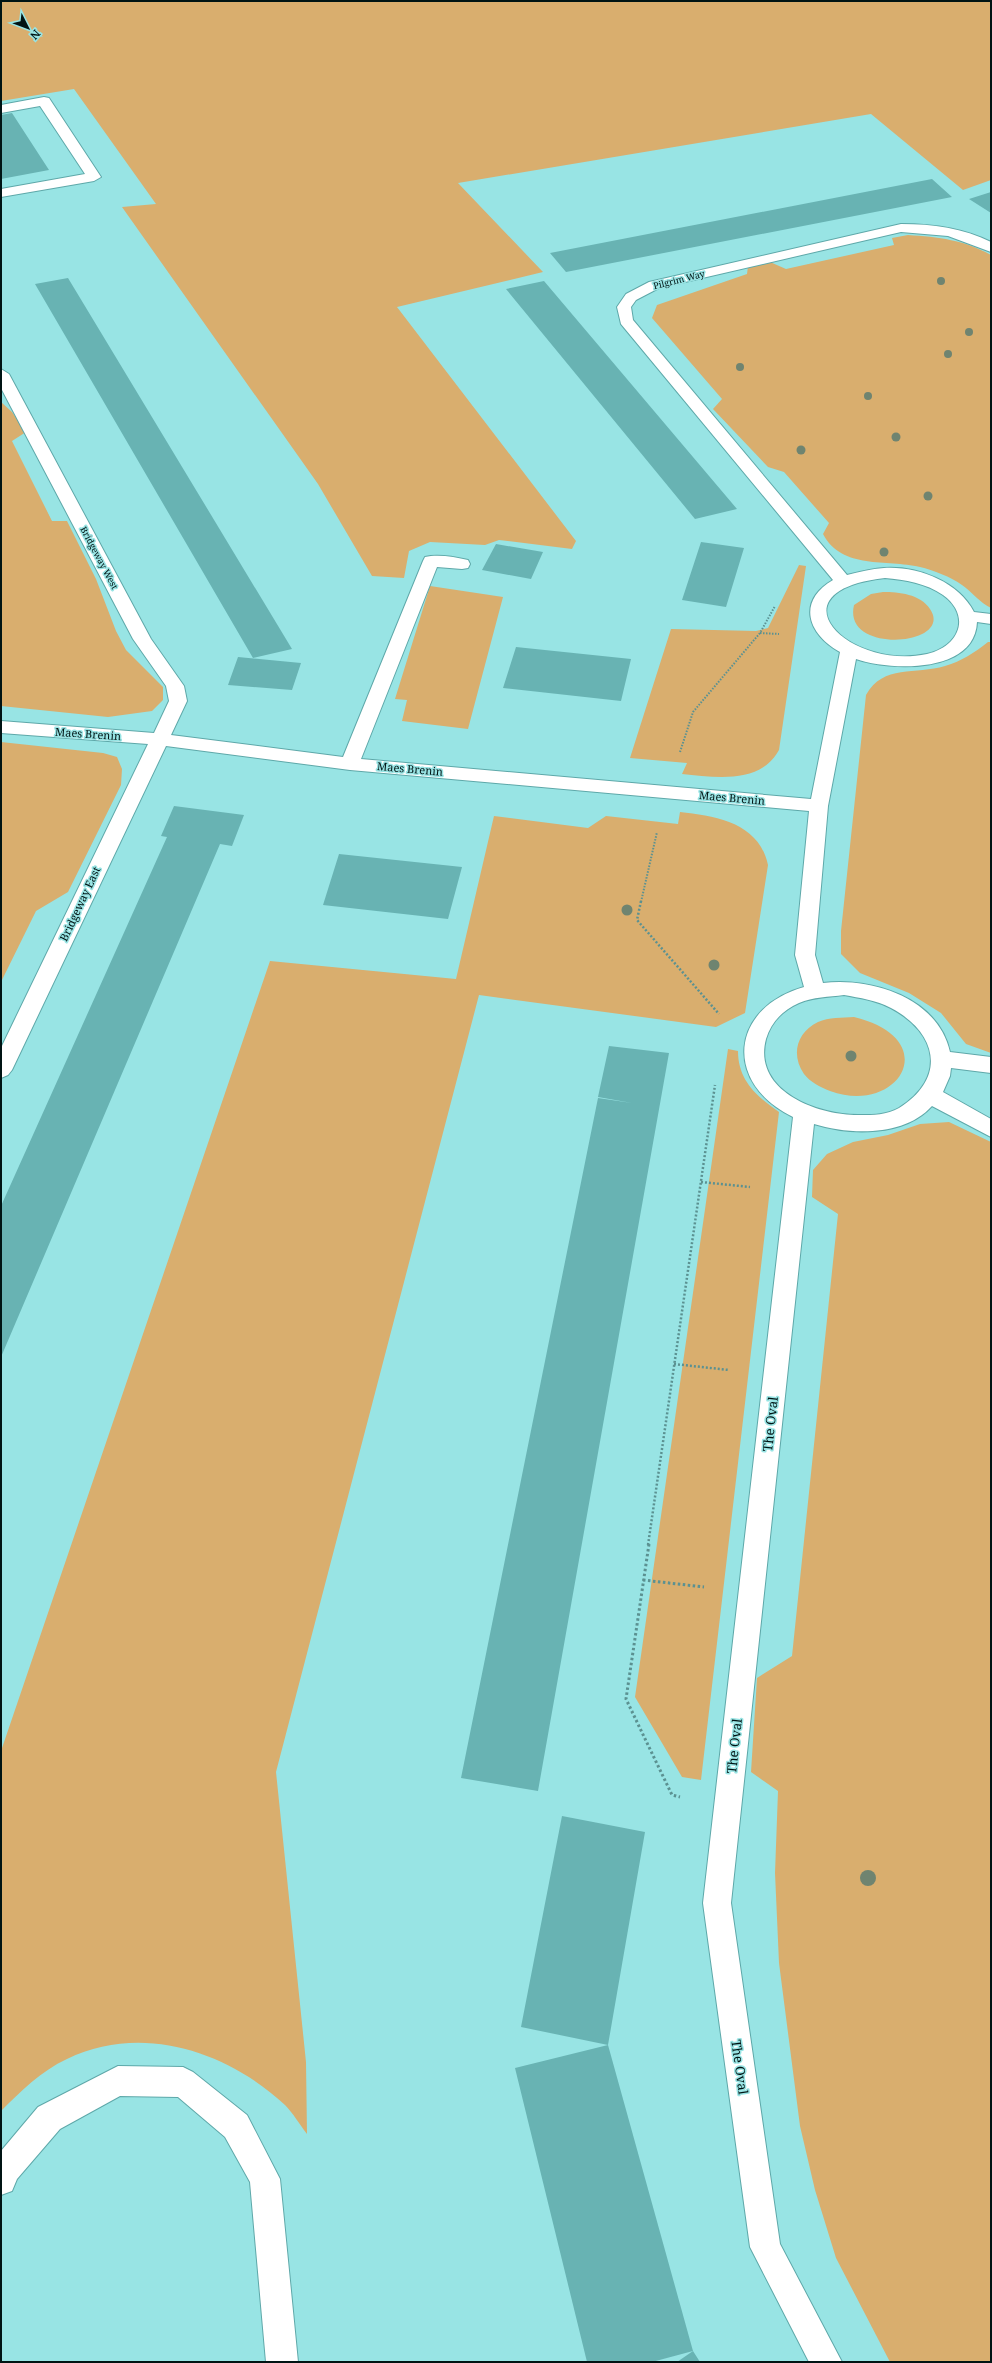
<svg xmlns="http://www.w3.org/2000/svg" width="992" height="2363" font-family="'Noto Serif',serif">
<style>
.green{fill:#d9ae6e}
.building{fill:#68b3b3}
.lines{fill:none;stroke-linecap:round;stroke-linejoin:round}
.minor-casing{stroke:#5ea8a9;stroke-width:2}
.path-far2{stroke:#5b9191;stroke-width:2;stroke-dasharray:1.5 1.5;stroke-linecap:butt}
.path-far1{stroke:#5b9191;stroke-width:2.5;stroke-dasharray:2 2;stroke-linecap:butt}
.path{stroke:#5b9191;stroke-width:3;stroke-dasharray:2.5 2.5;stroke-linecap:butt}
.minor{fill:#fff;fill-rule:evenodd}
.tree{fill:#6f8470}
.labels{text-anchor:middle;stroke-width:3;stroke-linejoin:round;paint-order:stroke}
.far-street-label{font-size:9px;fill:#001414;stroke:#98e4e4}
.street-label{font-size:11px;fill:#001414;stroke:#98e4e4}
.near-street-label{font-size:13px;fill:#001414;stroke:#98e4e4}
</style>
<rect width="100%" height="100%" fill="#98e4e4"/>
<path class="green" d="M1,1h990v179l-28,10 -92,-76 -413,69 85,89 -146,35 179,234 -4,8 -73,-9 -14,5 -55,-3 -21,9 -5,27 -32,-2 -54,-92 -196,-277 34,-3 -82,-115 -73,12z
M908,235c31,2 56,5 83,20v353c-11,-5 -19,-16 -29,-23 -11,-8 -29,-15 -42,-18 -33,-8 -78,3 -97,-33l6,-11 -45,-51 -16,-5 -55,-58 9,-10 -70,-81 5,-13 90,-31 1,-8 22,-4 16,7 108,-24 -2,-7z
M1,402l11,10 14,20 -14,9 40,80h15l29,58 20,52 10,19 37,37v13l-11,11 -44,6 -107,-11z
M799,565l7,1 -27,184c-19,35 -64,27 -97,24l5,-11 -57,-5 41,-129 85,2 12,-3z
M430,586l73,11 -35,132 -66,-8 5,-21 -12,-1z
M883,592c16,0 37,2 47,17 25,37 -88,46 -76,-4l17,-11z
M988,642h3v411l-25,-9 -25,-31 -32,-20 -49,-20 -19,-19v-23l25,-236c17,-31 50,-20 79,-29 17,-5 29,-13 43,-24z
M1,742l102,11 14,4 5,12 -1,16 -53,107 -32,19 -35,71z
M680,812c37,4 79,11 88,53l-23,148 -29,14 -237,-32 -203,777 30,290 1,72c-7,-9 -14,-21 -22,-29 -58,-54 -144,-82 -218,-46 -26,12 -46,32 -66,52v-360l269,-790 186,18 38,-163 94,12 18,-12 72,8z
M854,1017c91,22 45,99 -24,74 -10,-4 -20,-9 -26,-17 -13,-19 -8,-41 14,-52 11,-5 24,-4 36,-5z
M728,1049l10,2c0,29 18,45 41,61l-78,668 -19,-3 -47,-80z
M949,1122l42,20v1220h-101l-54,-104 -21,-68 -15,-64 -21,-163 -4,-90 3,-82 -27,-19 6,-94 35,-22 46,-442 -26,-17 1,-27 14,-16 26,-12 35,-7 32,-11z"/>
<path class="building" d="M12,113l37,57 -48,9v-64z
M932,179l20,18 -386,75 -16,-19z
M991,192v21l-22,-14z
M68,278l224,371 -39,9 -218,-374z
M544,281l193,228 -42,10 -189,-230z
M701,542l43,6 -18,59 -44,-7z
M496,544l47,8 -12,27 -49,-9z
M516,647l115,12 -10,42 -118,-13z
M238,657l63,6 -9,27 -64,-5z
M174,806l70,9 -12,31 -12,-2 -219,513v-151l166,-369 -6,-1z
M339,854l123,13 -14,52 -125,-14z
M609,1046l60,7 -131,738 -77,-13 137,-680 34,5 -34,-6z
M562,1816l83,16 -37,213 85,306 -41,11h-65l-72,-294 93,-23 -87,-18z
M693,2351l7,11h-23z"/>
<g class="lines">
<defs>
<path id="minor" d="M44,97l5,1 52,79 -7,4 -93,16v-8l84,-15 -45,-68 -39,7v-8z
M901,224c32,0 62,4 90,18v10l-43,-16 -47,-4 -242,56 -23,12 -5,7 2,13 214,255c12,-3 24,-6 37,-7 33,-2 74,13 90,44l17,2v10l-14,-2c-2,52 -87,49 -121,37l-28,147 -13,149 8,28c49,-6 115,15 127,69l41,5v16l-40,-5 -1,8 -7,16 48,27v18l-59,-31c-28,31 -82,29 -118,18l-83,779 49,341 62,118h-33l-59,-115 -47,-344 90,-786c-70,-34 -63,-109 11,-130l-9,-32 14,-144 -459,-41 -184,-24 -154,324 -4,5 -7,3v-30l147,-304 -147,-11v-12l153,12 15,-32 -3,-15 -33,-47 -132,-251v-19l8,5 142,265 33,47 3,15 -16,34 172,22 80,-196 2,-4c13,-3 30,0 43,3l2,4 -2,4 -6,1 -25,-2 -76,192 450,40 29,-147c-33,-18 -43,-51 -7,-72l-212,-256 -4,-17 9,-13 23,-12zM885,578c20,2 41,5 58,17 29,21 16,52 -16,59 -79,17 -158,-63 -42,-76zM844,995c16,3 32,5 47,13 47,25 56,70 8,100 -12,7 -26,7 -39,7 -40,1 -108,-23 -94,-76 5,-17 17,-29 33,-36 14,-6 30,-6 45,-8z
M118,2066l65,1 10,5 54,43 33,64 18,183h-32l-16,-180 -25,-45 -47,-40 -58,-1 -60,33 -43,50 -5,12 -11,4v-44l37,-44z"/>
</defs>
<use href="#minor" class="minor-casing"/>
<path class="path-far2" d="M760,633l19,1
M680,752l13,-40 67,-79 15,-27
M641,902l16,-70"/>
<path class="path-far1" d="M641,901l-4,19 82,94
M701,1182l49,5
M674,1364l55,6
M648,1545l67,-460"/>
<path class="path" d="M649,1544l-23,155 46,96 8,2
M643,1580l61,7"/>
<use href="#minor" class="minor"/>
</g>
<g class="tree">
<circle cx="941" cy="281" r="4"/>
<circle cx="969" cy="332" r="4"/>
<circle cx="948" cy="354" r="4"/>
<circle cx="740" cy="367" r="4"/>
<circle cx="868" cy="396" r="4"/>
<circle cx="896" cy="437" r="4.5"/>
<circle cx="801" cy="450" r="4.5"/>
<circle cx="928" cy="496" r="4.5"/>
<circle cx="884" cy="552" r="4.5"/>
<circle cx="627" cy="910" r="5.5"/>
<circle cx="714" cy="965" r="5.5"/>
<circle cx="851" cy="1056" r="5.5"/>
<circle cx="868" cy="1878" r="8"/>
</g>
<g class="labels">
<g class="far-street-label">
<text transform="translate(679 280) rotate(-14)" y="3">Pilgrim Way</text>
<text transform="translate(99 558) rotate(62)" y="3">Bridgeway West</text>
</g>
<g class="street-label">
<text transform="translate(88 734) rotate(4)" y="4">Maes Brenin</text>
<text transform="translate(410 769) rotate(5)" y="4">Maes Brenin</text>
<text transform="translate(732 798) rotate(5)" y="4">Maes Brenin</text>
<text transform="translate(80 904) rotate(-65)" y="4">Bridgeway East</text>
</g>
<g class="near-street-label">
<text transform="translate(770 1424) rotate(-84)" y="5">The Oval</text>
<text transform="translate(734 1746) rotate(-84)" y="5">The Oval</text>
<text transform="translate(740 2067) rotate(82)" y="5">The Oval</text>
</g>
</g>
<rect width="992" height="2363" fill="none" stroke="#001414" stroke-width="4"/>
<g transform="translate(28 28) rotate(132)" stroke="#98e4e4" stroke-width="3" paint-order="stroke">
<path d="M0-3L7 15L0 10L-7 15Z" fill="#001414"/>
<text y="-6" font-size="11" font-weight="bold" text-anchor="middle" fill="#001414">N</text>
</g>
</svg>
